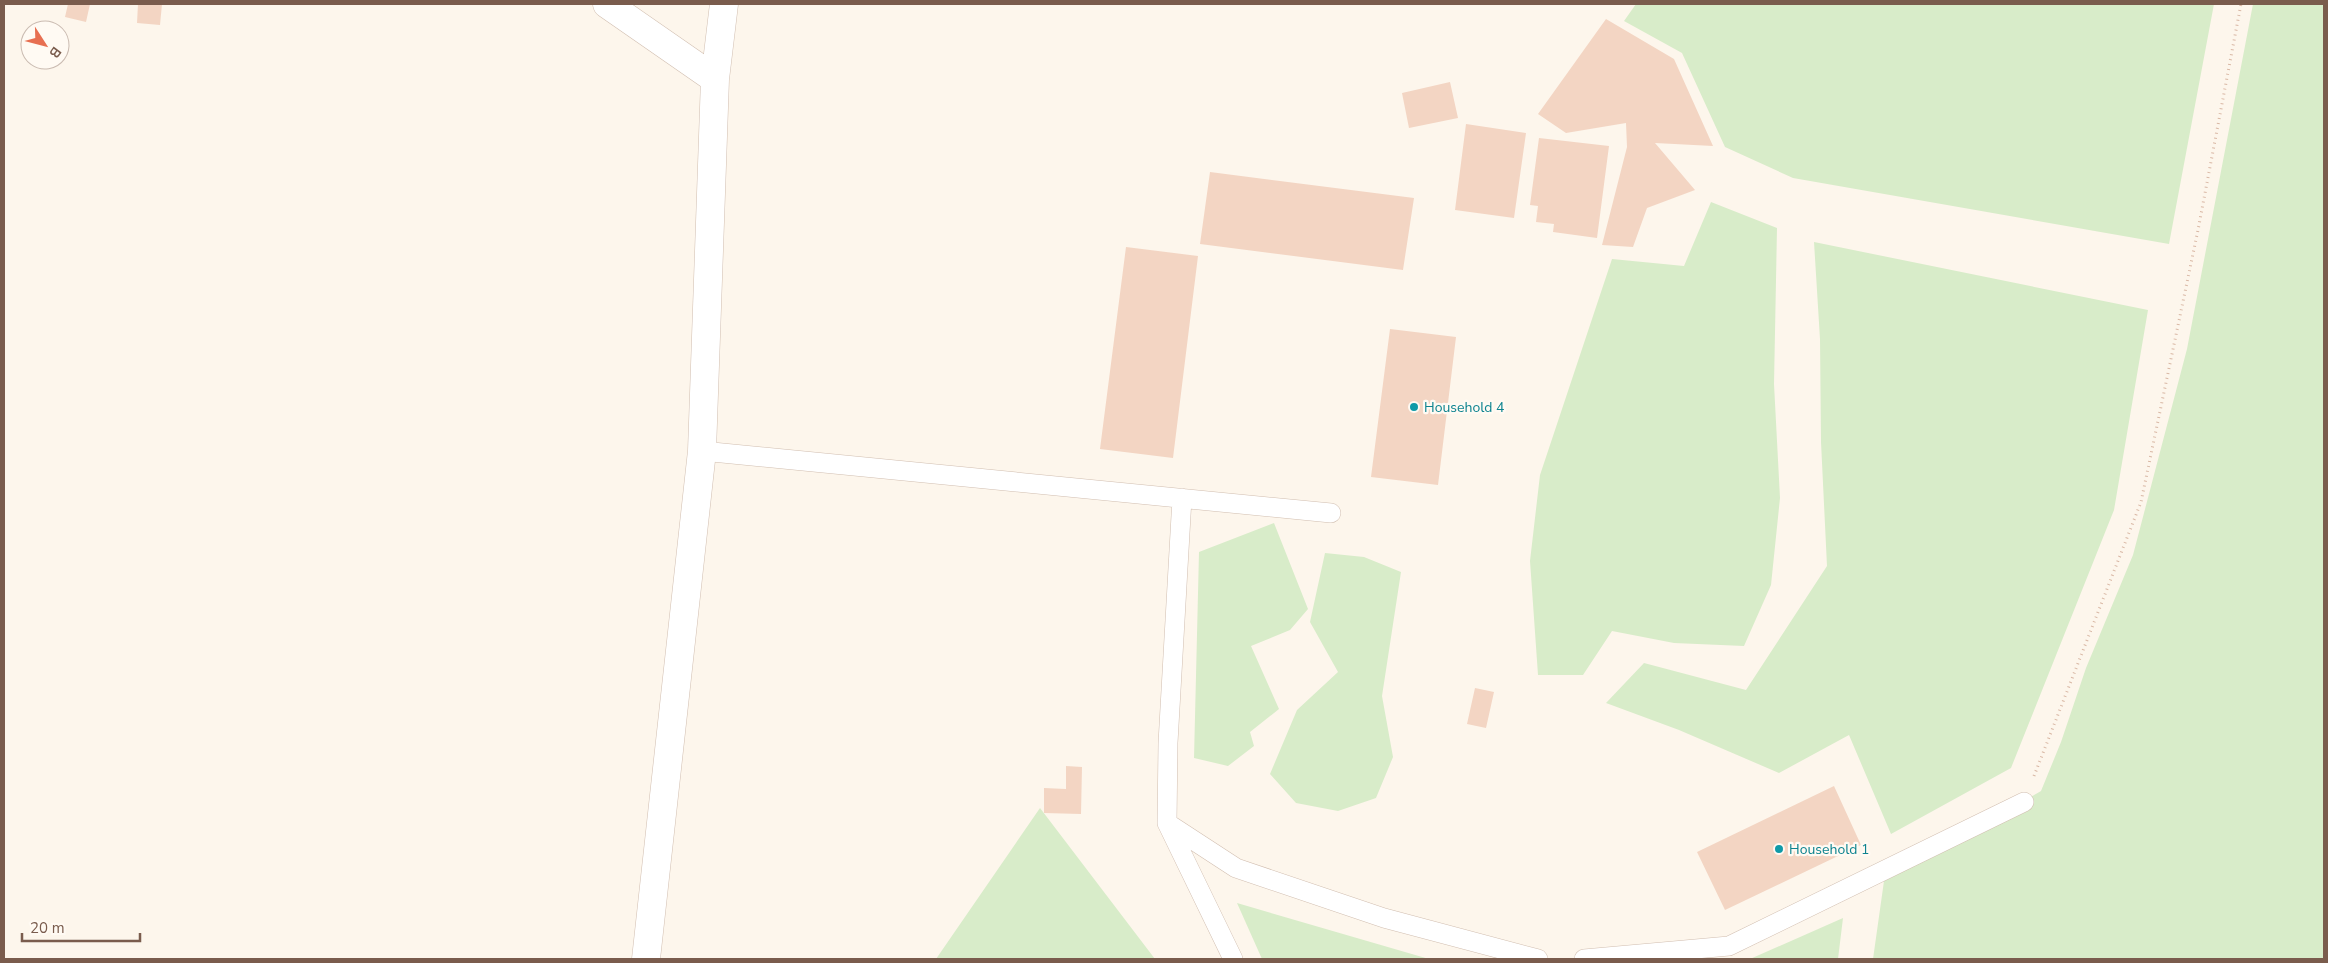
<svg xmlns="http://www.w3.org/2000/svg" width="2328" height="963" font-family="'Nunito Sans',sans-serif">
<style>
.green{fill:#d8ecc9}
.building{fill:#f3d5c3}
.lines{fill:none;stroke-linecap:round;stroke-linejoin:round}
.service-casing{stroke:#d1beb0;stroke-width:20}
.minor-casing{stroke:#d1beb0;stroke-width:29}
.path{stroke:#d9b8a5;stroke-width:3;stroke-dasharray:1 4;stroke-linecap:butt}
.service{stroke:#fff;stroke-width:19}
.minor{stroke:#fff;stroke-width:28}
.culture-dot{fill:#0f9aa8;stroke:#fffaf3;stroke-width:2}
.labels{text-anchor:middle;stroke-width:4.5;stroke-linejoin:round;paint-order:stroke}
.culture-label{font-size:14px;fill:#0d838f;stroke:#fffaf3;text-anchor:start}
</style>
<rect width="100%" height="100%" fill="#fdf6ec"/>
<path class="green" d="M1636,4h578l-45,240 -376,-66 -68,-31 -43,-94 -58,-32z
M2253,4h71v955h-451l11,-78 157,-90 20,-49 25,-74 47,-113 54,-206z
M1711,202l66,26 -3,156 6,114 -9,87 -27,61 -70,-3 -62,-12 -29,44h-45l-8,-114 10,-86 72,-216 72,7z
M1814,242l334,68 -34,200 -103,258 -120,66 -42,-99 -70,38 -100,-43 -73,-27 38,-40 102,27 81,-124 -6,-124 -1,-103z
M1274,523l34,86 -18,21 -39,16 28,63 -29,23 4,14 -26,20 -34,-8 5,-206z
M1325,553l39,4 37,15 -19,124 11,61 -17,41 -38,13 -42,-8 -26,-29 27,-64 41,-38 -28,-50z
M1040,808l115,151h-219z
M1237,903l192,56h-167z
M1843,918l-5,41h-88z"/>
<path class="building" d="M68,4h22l-4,18 -21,-5z
M138,4h24l-2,21 -23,-2z
M1606,19l68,40 39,87 -58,-3 40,47 -48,18 -14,39 -31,-2 25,-98 -1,-24 -60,10 -28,-19z
M1450,82l8,36 -49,10 -7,-35z
M1466,124l60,9 -12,85 -59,-8z
M1539,138l70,8 -12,92 -44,-6 1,-8 -18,-2 2,-16 -8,-1z
M1210,172l204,26 -11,72 -203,-26z
M1126,247l72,9 -25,202 -73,-9z
M1390,329l66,8 -18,148 -67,-8z
M1475,688l19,4 -8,36 -19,-4z
M1066,766l16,1 -1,47 -37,-1v-25l22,1z
M1834,786l27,59 -136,65 -28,-58z"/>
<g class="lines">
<defs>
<path id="service" d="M702,451l629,62
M1167,823l1,-80 14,-245
M1233,959l-66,-136 69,45 148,50 154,41
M1584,959l145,-13 295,-144"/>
<path id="minor" d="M607,4l108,75
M646,959l56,-508 13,-372 9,-75"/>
</defs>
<use href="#service" class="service-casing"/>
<use href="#minor" class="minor-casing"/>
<path class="path" d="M2034,776l107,-274 57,-272 43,-226"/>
<use href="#service" class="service"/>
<use href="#minor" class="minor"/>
</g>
<g class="culture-dot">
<circle cx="1414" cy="407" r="5"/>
<circle cx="1779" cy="849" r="5"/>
</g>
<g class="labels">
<g class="culture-label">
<text x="1424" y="412">Household 4</text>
<text x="1789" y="854">Household 1</text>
</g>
</g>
<rect width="2328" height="963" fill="none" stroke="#7a5c4d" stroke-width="10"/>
<g transform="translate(45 45) rotate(126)"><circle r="24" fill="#fffaf3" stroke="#cabbb1"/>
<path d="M0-4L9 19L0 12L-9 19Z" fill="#e76f51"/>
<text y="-8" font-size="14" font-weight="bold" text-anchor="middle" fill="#7a5c4d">B</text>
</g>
<path d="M22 933v8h118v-8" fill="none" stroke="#7a5c4d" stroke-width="2.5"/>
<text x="30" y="933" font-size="15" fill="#7a5c4d" stroke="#fffaf3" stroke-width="4" paint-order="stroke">20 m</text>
</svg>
